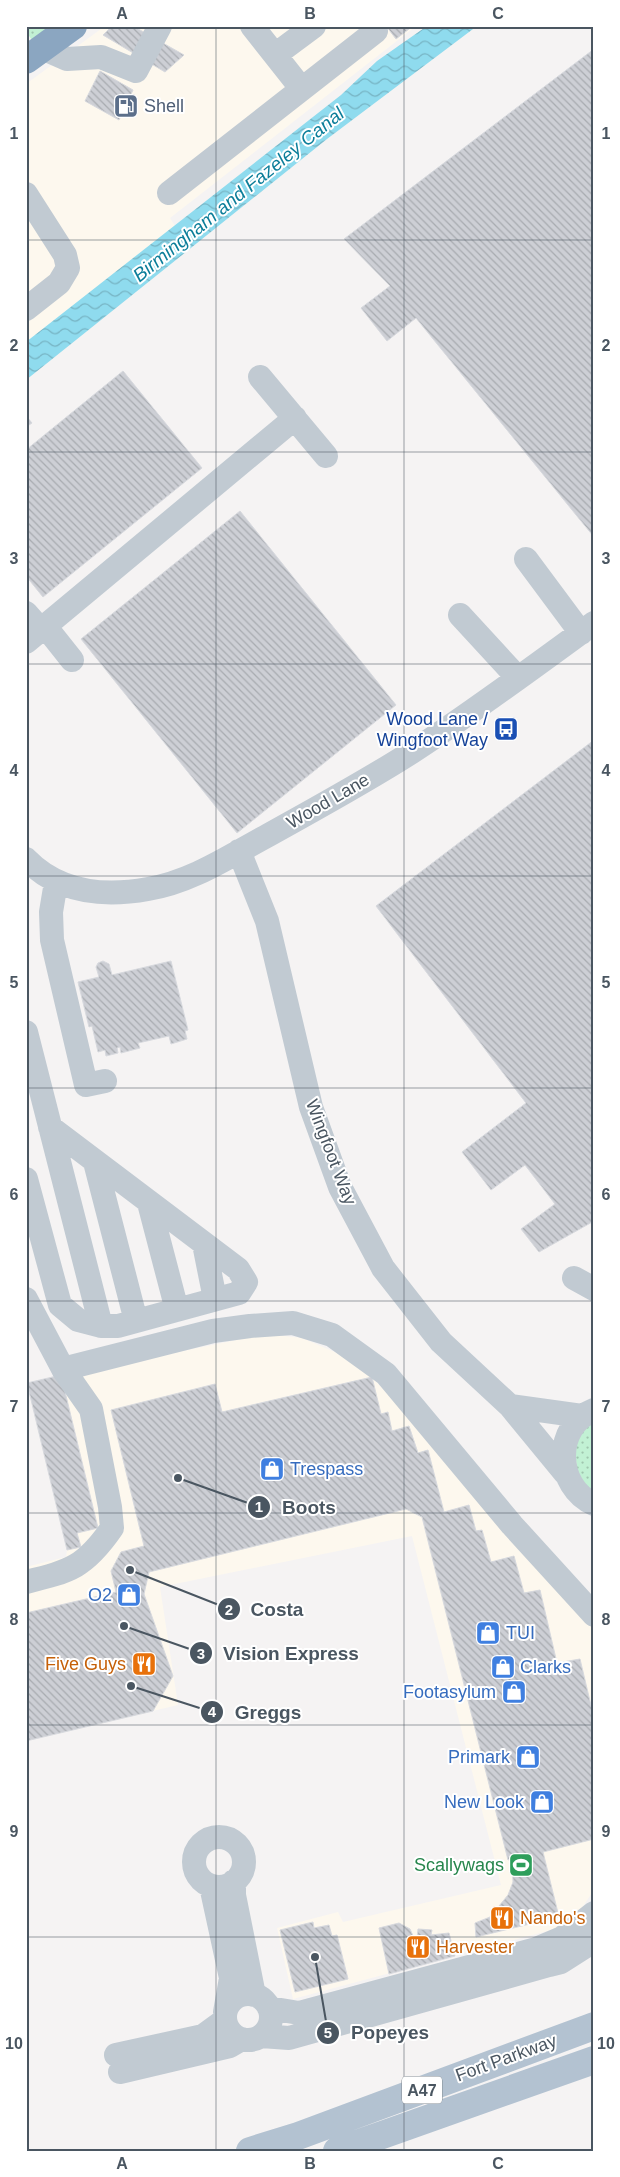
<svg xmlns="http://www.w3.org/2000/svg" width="620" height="2177" font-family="Helvetica,sans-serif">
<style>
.commercial{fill:#fdf8ee}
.grass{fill:url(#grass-dots)}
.water{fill:url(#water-waves)}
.building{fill:url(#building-back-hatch);stroke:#d7d9de}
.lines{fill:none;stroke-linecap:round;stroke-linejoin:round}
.minor{stroke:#c1cad2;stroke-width:24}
.major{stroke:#b3c2d1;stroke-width:28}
.highway{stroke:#8ba6c1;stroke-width:28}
.grid{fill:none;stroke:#4a5661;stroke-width:1;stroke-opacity:0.55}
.labels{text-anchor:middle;stroke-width:4;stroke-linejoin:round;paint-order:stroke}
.shield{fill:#fff;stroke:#808990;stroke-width:1}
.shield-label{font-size:16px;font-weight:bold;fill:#4a5661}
.service-label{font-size:18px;fill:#4e5e75;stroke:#fff;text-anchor:start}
.transit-label{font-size:18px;fill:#164399;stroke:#fff;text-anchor:end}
.street-label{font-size:18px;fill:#4a5661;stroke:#fff}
.shop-label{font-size:18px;fill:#366cbe;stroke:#fff;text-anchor:end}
.food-label{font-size:18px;fill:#c56008;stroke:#fff;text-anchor:start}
.leisure-label{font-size:18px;fill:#27864d;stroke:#fff;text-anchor:end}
.water-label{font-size:19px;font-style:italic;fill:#0c7e9a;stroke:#fff}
.leader{fill:none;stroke:#4a5661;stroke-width:2}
.callout-dot{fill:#4a5661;stroke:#fff;stroke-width:2}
.mark-label{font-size:15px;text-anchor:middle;font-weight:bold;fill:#fff}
.callout-label{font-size:19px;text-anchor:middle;font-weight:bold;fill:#4a5661;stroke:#fff;stroke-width:4;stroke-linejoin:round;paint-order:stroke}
.neatline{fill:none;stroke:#4a5661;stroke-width:2}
.grid-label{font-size:16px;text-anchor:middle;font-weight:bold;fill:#4a5661}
</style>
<defs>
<pattern id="grass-dots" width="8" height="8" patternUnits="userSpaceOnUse" patternTransform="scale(1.25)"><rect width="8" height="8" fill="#c2f1d4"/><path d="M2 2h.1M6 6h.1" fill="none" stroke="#a0c6af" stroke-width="1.8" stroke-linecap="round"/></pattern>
<pattern id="water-waves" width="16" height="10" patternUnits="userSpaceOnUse" patternTransform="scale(1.25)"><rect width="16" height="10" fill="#8fdbee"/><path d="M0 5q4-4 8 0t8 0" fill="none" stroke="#77b4c4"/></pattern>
<pattern id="building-back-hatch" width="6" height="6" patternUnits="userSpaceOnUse" patternTransform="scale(1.25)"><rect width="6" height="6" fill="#cdcfd5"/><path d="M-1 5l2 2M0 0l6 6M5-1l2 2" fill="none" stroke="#a8abb0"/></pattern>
</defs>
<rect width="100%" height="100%" fill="#f5f3f3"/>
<path class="commercial" d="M105,26h311l-246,192 5,8 -149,116v-258z
M266,1334l36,4 56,24 236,256v272l-24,35 -277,74 -16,-71 61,-16 5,10 158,-37 -89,-349 -252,51 18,118 -152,36v-174l40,-10 1,-7 -40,-167z"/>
<path class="grass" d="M28,26h29l-18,15 -8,-2 -3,-5z
M594,1418v78l-16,-15 -4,-41z"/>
<path class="water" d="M427,26h50l-150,113 -301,241v-38l315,-247 36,-34z"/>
<path class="building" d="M112,26h21l51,29 -19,17 -62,-37z
M386,26h27l-17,13z
M594,49v488l-178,-219 -29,23 -26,-33 29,-22 -46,-47z
M100,71l33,19 -14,30 -34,-19z
M123,371l79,97 -159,129 -17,-21v-126z
M26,416l6,7 -6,4z
M240,511l156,194 -159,128 -156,-194z
M594,740v481l-55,31 -18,-23 34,-25 -30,-39 -34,25 -29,-38 64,-49 -150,-197z
M103,961l6,3 3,11 59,-14 17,69 -3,1 2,8 -16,5 -2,-8 -31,7 2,5 -19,5 -1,-6 -3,1 1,5 -12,3 -1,-6 -7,2 -6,-26 -3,1 -11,-45 21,-5 -3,-10 2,-4z
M61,1375l37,153 -21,5 4,14 -14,3 -40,-167z
M372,1377l9,37 7,-2 4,19 17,-5 9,27 10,-3 16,62 25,-7 7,26 6,-1 9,32 23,-6 10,37 16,-3 17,73 23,-4 14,59v121l-51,13 16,65 -83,20 -1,-14 15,-6 18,-22 5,-13 -1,-23 -4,1 -86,-343 -16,-8 -257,63 -5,22 29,82 -20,35 -127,30v-128l90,-21 -5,-21 10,-19 23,-6 -33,-136 104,-26 7,28z
M313,1922l1,6 15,-3 3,11 5,-1 11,44 -53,13 -15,-62z
M399,1923l11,6 4,9 3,1 1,-10 14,1 -1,5 18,-2 6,23 -66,18 -10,-46z"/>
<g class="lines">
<path class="minor" d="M252,26l49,62
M42,48l25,11 34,-2 35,14 24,-45
M275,55l39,-29
M169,193l207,-162 -3,-5
M26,194l39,61 3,13 -9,15 -33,26
M260,377l66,79
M526,559l55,74
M26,613l15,17
M460,615l58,63
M45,626l27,34
M26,642l269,-224
M239,851l28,70 44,186 29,80 43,81 58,74 69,64 55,67
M26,859c33,34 78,38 122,30 43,-7 80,-32 117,-52 50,-28 102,-56 150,-87 61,-40 120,-84 179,-127
M56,882l-5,30 1,28 34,145 19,-4
M26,1032l75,294h17l121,-33 7,-11 -8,-13 -188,-142
M95,1162l41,159
M26,1179l34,126 18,15 23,6
M149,1203l28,107
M204,1244l11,55
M574,1278l20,11
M26,1299l37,70 28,40 19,98 2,21c-27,39 -41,43 -86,54
M63,1369l150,-38 37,-5 43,-3 39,12 54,39 126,151 82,90
M510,1406l72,10
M594,1410c-41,16 -39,77 0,94
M194 1862a25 25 0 1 1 50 0a25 25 0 1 1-50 0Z
M234,1881v14l20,100
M211,1886l20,92 -6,34
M225 2017a23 23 0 1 1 46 0a23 23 0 1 1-46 0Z
M269,2008l30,5 237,-64 26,-11 32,-25
M261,2036l28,2 260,-73 12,-3 33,-21
M116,2055l87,-19 22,-16
M120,2072l110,-26 12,-7"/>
<path class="major" d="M250,2151l48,-15 296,-110
M337,2151l257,-91"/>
<path class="highway" d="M26,60l47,-34"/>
</g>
<path class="grid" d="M216,26v2125M404,26v2125M26,240h568M26,452h568M26,664h568M26,876h568M26,1088h568M26,1301h568M26,1513h568M26,1725h568M26,1937h568"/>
<defs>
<symbol id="fuel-square" viewBox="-11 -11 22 22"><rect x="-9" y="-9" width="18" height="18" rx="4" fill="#5c6f8a" stroke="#fff"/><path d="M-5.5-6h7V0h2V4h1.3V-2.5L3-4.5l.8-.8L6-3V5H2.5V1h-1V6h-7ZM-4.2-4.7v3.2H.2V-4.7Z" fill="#fff"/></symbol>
<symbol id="bus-square" viewBox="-11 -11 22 22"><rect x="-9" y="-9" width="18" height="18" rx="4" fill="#1a4fb4" stroke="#fff"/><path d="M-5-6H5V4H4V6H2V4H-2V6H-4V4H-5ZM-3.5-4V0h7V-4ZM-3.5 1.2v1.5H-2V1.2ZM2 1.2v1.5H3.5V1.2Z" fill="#fff"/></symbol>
<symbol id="shop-square" viewBox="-11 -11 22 22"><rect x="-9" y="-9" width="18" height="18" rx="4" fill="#3f7fe0" stroke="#fff"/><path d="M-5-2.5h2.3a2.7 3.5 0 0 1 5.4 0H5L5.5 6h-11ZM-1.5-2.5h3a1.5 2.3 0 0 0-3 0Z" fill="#fff"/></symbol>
<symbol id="restaurant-square" viewBox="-11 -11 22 22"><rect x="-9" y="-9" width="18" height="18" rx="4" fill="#e8710a" stroke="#fff"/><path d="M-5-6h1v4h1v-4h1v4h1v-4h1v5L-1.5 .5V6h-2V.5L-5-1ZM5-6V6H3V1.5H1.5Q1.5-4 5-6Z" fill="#fff"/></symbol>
<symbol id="stadium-square" viewBox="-11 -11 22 22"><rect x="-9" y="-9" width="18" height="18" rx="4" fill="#2e9e5b" stroke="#fff"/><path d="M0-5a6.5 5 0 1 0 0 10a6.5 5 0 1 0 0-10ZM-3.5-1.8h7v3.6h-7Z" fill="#fff"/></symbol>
</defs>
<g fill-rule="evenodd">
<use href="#fuel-square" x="112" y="92" width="28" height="28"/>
<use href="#bus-square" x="492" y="715" width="28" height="28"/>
<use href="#shop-square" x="258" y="1455" width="28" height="28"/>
<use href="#shop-square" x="115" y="1581" width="28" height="28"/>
<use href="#shop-square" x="474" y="1619" width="28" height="28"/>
<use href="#restaurant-square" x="130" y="1650" width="28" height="28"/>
<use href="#shop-square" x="489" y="1653" width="28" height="28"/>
<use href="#shop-square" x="500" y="1678" width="28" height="28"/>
<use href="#shop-square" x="514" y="1743" width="28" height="28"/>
<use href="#shop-square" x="528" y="1788" width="28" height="28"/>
<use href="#stadium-square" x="507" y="1851" width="28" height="28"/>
<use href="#restaurant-square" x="488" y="1904" width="28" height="28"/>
<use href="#restaurant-square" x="404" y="1933" width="28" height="28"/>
</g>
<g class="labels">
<rect class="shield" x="402" y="2076.5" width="40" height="27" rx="4"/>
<g class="shield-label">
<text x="422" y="2096">A47</text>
</g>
<g class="service-label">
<text x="144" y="112">Shell</text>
</g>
<g class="transit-label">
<text x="488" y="725">Wood Lane /<tspan x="488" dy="21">Wingfoot Way</tspan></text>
</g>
<g class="street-label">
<text transform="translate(328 801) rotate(-30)" y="6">Wood Lane</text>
<text transform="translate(331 1152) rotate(69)" y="6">Wingfoot Way</text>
<text transform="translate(506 2058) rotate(-20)" y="6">Fort Parkway</text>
</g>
<g class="shop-label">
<text x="290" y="1475" text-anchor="start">Trespass</text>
<text x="112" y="1601">O2</text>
<text x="506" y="1639" text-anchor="start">TUI</text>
<text x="520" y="1673" text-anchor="start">Clarks</text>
<text x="496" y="1698">Footasylum</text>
<text x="510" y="1763">Primark</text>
<text x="524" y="1808">New Look</text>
</g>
<g class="food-label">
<text x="126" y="1670" text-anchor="end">Five Guys</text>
<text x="520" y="1924">Nando's</text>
<text x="436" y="1953">Harvester</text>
</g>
<g class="leisure-label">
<text x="504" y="1871">Scallywags</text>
</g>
<g class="water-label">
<text transform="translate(238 194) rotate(-39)" y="7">Birmingham and Fazeley Canal</text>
</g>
</g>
<path class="leader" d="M178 1478L259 1507M130 1570L229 1609M124 1626L201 1653M131 1686L212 1712M315 1957L328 2033"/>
<g class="callout-dot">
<circle cx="178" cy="1478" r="5"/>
<circle cx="130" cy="1570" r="5"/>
<circle cx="124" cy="1626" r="5"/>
<circle cx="131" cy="1686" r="5"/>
<circle cx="315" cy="1957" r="5"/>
<circle cx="259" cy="1507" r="12"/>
<circle cx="229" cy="1609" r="12"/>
<circle cx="201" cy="1653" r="12"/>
<circle cx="212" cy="1712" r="12"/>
<circle cx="328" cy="2033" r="12"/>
</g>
<g class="mark-label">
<text x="259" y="1512">1</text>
<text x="229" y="1615">2</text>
<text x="201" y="1659">3</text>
<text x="212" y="1717">4</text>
<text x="328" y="2038">5</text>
</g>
<g class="callout-label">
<text x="309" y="1514">Boots</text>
<text x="277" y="1616">Costa</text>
<text x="291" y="1660">Vision Express</text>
<text x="268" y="1719">Greggs</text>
<text x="390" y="2039">Popeyes</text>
</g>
<rect width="620" height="2177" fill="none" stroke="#ffffff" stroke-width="55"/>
<rect x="28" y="28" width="564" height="2122" class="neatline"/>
<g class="grid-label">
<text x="122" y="19">A</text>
<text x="310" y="19">B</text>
<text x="498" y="19">C</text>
<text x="14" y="139">1</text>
<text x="606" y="139">1</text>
<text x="14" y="351">2</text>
<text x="606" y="351">2</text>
<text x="14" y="564">3</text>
<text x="606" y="564">3</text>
<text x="14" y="776">4</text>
<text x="606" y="776">4</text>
<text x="14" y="988">5</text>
<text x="606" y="988">5</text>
<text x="14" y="1200">6</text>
<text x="606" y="1200">6</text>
<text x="14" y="1412">7</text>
<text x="606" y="1412">7</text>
<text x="14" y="1625">8</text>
<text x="606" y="1625">8</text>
<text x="14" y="1837">9</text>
<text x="606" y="1837">9</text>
<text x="14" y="2049">10</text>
<text x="606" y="2049">10</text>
<text x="122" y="2169">A</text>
<text x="310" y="2169">B</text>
<text x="498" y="2169">C</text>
</g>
</svg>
